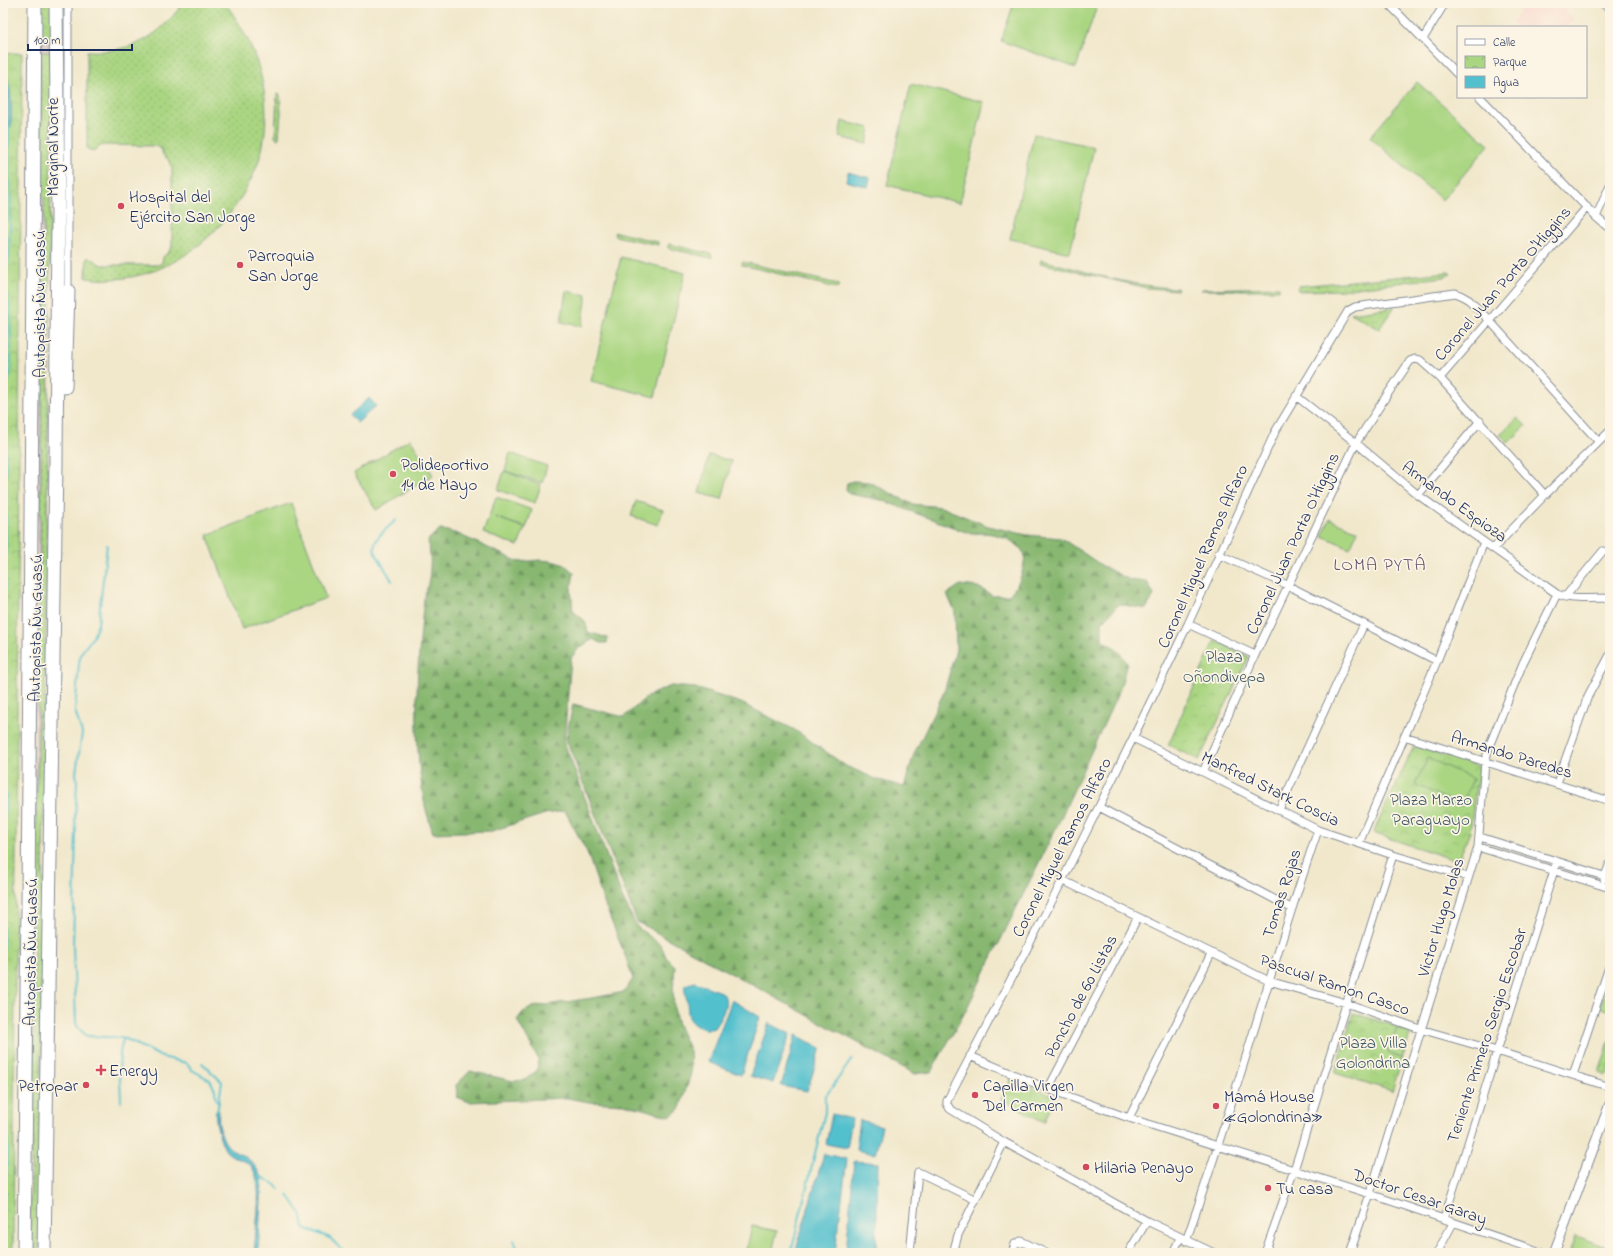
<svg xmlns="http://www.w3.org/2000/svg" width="1613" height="1256" font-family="'Indie Flower',sans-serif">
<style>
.built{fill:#f7d1c8}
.industrial{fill:#d2bfc0}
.grass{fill:url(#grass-dots);stroke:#628270}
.forest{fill:url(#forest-firs);stroke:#517367}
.park{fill:url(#park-crowns);stroke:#628270}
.pitch{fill:#aad682;stroke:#628270}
.water{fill:#53c0cd;stroke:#377896}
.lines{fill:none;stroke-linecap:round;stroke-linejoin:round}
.stream{stroke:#53c0cd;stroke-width:2}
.minor-casing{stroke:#868c95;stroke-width:9}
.tertiary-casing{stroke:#868c95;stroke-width:11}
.motorway-casing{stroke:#868c95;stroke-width:15}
.minor{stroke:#fff;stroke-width:7}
.tertiary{stroke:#fff;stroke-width:9}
.motorway{stroke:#fff;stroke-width:13}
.poi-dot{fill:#d1495b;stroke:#fcf5e5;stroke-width:1.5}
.labels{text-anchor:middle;stroke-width:3.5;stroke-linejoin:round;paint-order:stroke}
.street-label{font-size:17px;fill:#1b2f5e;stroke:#fcf5e5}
.poi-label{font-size:17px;fill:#1b2f5e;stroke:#fcf5e5;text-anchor:start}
.park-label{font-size:17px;fill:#3f5967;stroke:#fcf5e5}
.neighbourhood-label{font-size:18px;letter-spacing:1px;fill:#675470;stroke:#fcf5e5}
</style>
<defs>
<pattern id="grass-dots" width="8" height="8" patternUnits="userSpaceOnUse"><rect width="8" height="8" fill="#aad682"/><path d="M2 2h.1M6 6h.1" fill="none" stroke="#92b873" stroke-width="1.8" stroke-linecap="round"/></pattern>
<pattern id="forest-firs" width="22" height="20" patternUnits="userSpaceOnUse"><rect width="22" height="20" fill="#87b770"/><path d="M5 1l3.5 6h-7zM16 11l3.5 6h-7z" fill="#6e955f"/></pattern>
<pattern id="park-crowns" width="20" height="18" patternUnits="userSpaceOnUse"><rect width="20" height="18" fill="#aad682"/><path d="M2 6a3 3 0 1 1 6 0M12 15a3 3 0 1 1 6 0" fill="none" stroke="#92b873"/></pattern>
</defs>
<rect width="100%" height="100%" fill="#fcf5e5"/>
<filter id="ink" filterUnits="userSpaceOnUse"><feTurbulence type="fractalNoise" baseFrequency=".025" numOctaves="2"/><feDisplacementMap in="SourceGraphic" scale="8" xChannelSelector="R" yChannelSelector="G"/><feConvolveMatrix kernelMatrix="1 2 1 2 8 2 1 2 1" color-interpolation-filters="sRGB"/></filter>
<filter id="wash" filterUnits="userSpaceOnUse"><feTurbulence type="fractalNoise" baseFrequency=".012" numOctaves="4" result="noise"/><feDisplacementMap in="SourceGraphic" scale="16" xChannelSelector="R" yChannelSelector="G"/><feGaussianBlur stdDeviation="0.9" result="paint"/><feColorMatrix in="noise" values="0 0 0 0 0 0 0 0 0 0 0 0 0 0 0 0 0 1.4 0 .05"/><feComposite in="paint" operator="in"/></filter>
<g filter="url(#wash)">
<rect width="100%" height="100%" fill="#f1e8cc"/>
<path class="built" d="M1525,3h45l-5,9 9,6 -6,9h-51l-5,-3z"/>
<path class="industrial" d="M40,3h11l1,55 -2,302 -11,893h-10l10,-894 2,-302z"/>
<path class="grass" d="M40,3h12v37h-12z
M183,3h42c31,41 48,90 38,142 -3,15 -9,29 -16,42 -26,49 -77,90 -134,92 -9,1 -18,0 -27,-1l1,-20 7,1 4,4 4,2h56l4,-2 1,-6 7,-6 2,-5v-78l-4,-9 -5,-4 -2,-6 -4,-3 -53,-1 -4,1 -5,5 -8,-2v-98c43,2 71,-12 96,-48z
M40,52h12l-13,1201h-10l5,-187v-180l4,-137 6,-550 -2,-5z
M277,94l3,1 1,18 -2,25 -1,1 -3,-2z
M616,232l42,10v3l-43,-9 -1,-3z
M669,244l42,10 1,3 -2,1 -42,-10v-3z
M1041,260c44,11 90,27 136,28l1,2 -31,-2 -107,-25z
M743,262l95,22 1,2 -2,2 -95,-23v-2z
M1449,272l2,2 -8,3 -102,13 -42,1 -2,-2 2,-3z
M1279,287v3h-78l1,-1z"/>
<path class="forest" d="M853,481l16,1 43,22 29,3 47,19 39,9 34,3 43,29 26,13 17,2 7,13 -8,14 -27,-5 -17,18v18l15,9 10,14 -7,26 -61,133 -95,192 -33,58 -16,2 -278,-152 -71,-183 7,-35 51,13 19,-17 11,-7 17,-7 24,2 46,15 54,27 51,36 30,13 28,8 10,-33 30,-62 12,-42 -1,-38 -8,-18 13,-9 18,2 15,9 16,-1c12,-13 14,-22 16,-40 -2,-3 -5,-8 -8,-10 -13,-10 -30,-14 -46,-11l-90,-34 -32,-6 -3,-5 1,-6z
M440,529l18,5 61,28 21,-2 12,1 13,4 9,8 -3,16 2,22 12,10 3,11 20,6 -1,5h-7l-7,-4 -14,9 -8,10 -7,84 59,157 14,28 24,18 5,12 9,9 -2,25 1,17 4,17 12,26 1,22 -11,35 -9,8 -10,-2 -37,-10 -35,-2 -22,-4 -98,4 -12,-5 -1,-12 14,-14 43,10 12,-1 12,-10 2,-10 -22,-40 6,-8 10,-5 59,-9 32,-6 9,-13 -7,-21 -21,-53 -18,-53 -22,-41 -20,3 -53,17 -59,2c-3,-10 -7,-21 -9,-32 -12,-68 -7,-134 0,-203 7,-20 8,-37 4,-58z"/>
<path class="park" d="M22,53l-9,1200h-10v-1199z
M1394,307l-15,22 -28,-16z
M1215,640l34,17 -50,103 -31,-15z
M1414,746l65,20 -9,66 -12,29 -85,-28z
M1610,980v31l-10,-4z
M1353,1013l58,18 -19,60 -57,-18z
M1610,1038v30l-3,8 -8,-3z
M1011,1079l45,18 -12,25 -43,-23z"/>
<path class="pitch" d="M1014,3h84l-22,65 -75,-27z
M1417,82l72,63 -47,55 -72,-63z
M911,84l73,18 -24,101 -73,-18z
M842,121l28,7 -3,16 -28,-7z
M1034,134l60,13 -24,106 -60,-14z
M621,257l64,16 -30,124 -64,-16z
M566,291l21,4 -5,31 -21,-4z
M1518,418l8,8 -18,17 -8,-9z
M410,439l23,36 -57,35 -22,-37z
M510,453l37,13 -5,17 -37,-12z
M709,455l23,6 -10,38 -23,-6z
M504,471l37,14 -6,18 -37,-13z
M496,497l36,13 -6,18 -31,-11 30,11 -7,18 -35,-13z
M636,501l27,9 -5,15 -27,-9z
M291,503l35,95 -84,31 -35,-94z
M1330,519l28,12 -8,17 -28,-12z
M1428,758l45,21 -12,27 -46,-22z
M1397,1028l14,5 -9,25 -14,-5z
M752,1226l25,5 -5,22h-26z
M1575,1236l30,10 -3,7h-22l-10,-3z"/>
<path class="water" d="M3,63c8,20 9,42 8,64l-3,-1v-25l-1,-10 -4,-13z
M848,172l22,6 -2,9 -22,-6z
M369,398l7,8 -19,17 -7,-8z
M695,982l28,11c7,11 -2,25 -9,35 -6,2 -9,1 -15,-1 -12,-4 -11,-15 -12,-26 -1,-6 -3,-10 -2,-16z
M732,1000l28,17 -19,58 -33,-13z
M769,1023l21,11 -17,49 -23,-7z
M796,1035l25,13 -14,43 -26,-5z
M216,1111h3c-2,12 2,30 12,38 3,3 7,4 11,6 11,6 16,14 20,26l-4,72h-4c1,-20 8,-59 2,-77 -6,-19 -16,-13 -29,-24 -6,-6 -13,-33 -11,-41z
M832,1114l20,5 -5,29 -21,-4z
M860,1120l22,6 -7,28 -19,-4z
M824,1154l23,5 -12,94h-40z
M854,1161l24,2 -2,90h-30z"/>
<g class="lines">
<path class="stream" d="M107,545l-9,79 -5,13 -12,16 -2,10 -4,48 7,22 -6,40 1,10 -2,37 1,12 -3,114 3,76 2,6 9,8 37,2 38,19 25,6 5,7 18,10 5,10 1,9 3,4
M392,581l-17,-29c-4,-13 12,-23 21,-32
M3,687l3,-157 -1,-134 6,-27 -1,-60 -5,-24 4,-31 2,-59 -2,-17v-54
M3,779l3,17 -3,39
M3,921v26
M3,1046l5,101 -5,65
M202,1063l20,19 -5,31
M121,1102c0,-18 -5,-48 3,-64
M260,1176l14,8 5,5
M288,1195l14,20 2,13 26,10 15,15
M514,1240l5,13
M791,1253l34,-141v-15l27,-38"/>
</g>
</g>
<g filter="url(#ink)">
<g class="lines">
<defs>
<path id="minor" d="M68,3v288
M1388,3l70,72
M1602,3l8,6
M1423,39l22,-36
M1480,97l116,120 14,12
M1596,217l14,-32
M1440,378l147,-171
M1296,396l60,47 62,52 139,99c16,7 35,4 53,4
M1418,495l62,-74
M1494,548l51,-53 65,-64
M1218,554l71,32 148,75
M1565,597l38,-46
M1188,624l67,31
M1404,736l206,65
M1133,738l70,34 115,58 75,25 75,22
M1203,772l52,-117 101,-212 29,-45 25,-37 5,-2 5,1 20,18 105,117
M1557,783l31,-87 22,-41
M1099,807l192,101
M1279,810l85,-186
M1480,837l130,41
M1359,843l78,-182 47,-119
M1478,847l132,41
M1604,879l6,-16
M1062,880l207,101 77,22 74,26 77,22 113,36
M970,1056l78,33 81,29 241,76 174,59
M1573,1075l37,-111
M1048,1089l90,-172
M1129,1118l82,-164
M1444,1219l113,-358
M1186,1241c48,-136 85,-275 132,-411
M910,1253l8,-81 56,27
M953,1253l5,-18 46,-93
M1012,1253l3,-9 6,-3 25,12
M1128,1253l19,-32
M1173,1253l7,-15
M1214,1253l-67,-32 -143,-79 -54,-33 -3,-5v-3l107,-204 79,-159 55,-114 87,-192 73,-121 7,-4 100,-14 7,3 7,4 20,20 110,122
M1265,1253l29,-83 99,-315
M1350,1253l20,-59 108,-347 7,-85 5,-18 33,-81 34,-69
M1437,1253l16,-30"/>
<path id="tertiary" d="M1554,1253l56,-149"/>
<path id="motorway" d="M65,387l3,-96
M24,1253l4,-348 7,-902
M44,1253l12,-791 2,-245 -2,-214"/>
</defs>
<use href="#minor" class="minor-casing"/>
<use href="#tertiary" class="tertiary-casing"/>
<use href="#motorway" class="motorway-casing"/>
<use href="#minor" class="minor"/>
<use href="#tertiary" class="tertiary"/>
<use href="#motorway" class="motorway"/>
</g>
</g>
<g class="poi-dot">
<circle cx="121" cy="206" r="4"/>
<circle cx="240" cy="265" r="4"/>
<circle cx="393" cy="474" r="4"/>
<path d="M99 1064h4v4h4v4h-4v4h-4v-4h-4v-4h4z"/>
<circle cx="86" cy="1085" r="4"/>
<circle cx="975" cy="1095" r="4"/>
<circle cx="1216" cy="1106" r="4"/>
<circle cx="1086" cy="1167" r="4"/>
<circle cx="1268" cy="1188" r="4"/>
</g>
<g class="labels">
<g class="street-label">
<text transform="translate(52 147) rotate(-90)" y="6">Marginal Norte</text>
<text transform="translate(1502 283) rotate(-49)" y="6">Coronel Juan Porta O'Higgins</text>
<text transform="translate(39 304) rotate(-90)" y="6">Autopista Ñu Guasú</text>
<text transform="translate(1455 501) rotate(36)" y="6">Armando Espioza</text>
<text transform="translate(1292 543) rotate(-65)" y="6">Coronel Juan Porta O'Higgins</text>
<text transform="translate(1202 556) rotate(-66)" y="6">Coronel Miguel Ramos Alfaro</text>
<text transform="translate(35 628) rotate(-89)" y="6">Autopista Ñu Guasú</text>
<text transform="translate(1512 754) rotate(17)" y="6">Armando Paredes</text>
<text transform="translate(1271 788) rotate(26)" y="6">Manfred Stark Coscia</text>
<text transform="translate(1061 847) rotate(-63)" y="6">Coronel Miguel Ramos Alfaro</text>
<text transform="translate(1281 893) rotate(-72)" y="6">Tomas Rojas</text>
<text transform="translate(1440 917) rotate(-73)" y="6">Victor Hugo Molas</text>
<text transform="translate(30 952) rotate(-89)" y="6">Autopista Ñu Guasú</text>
<text transform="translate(1335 984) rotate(19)" y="6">Pascual Ramon Casco</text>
<text transform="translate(1080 996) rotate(-62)" y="6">Poncho de 60 Listas</text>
<text transform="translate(1486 1035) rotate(-72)" y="6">Teniente Primero Sergio Escobar</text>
<text transform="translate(1420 1196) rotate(19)" y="6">Doctor Cesar Garay</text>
</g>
<g class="poi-label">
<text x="129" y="202">Hospital del<tspan x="129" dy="20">Ejército San Jorge</tspan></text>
<text x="248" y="261">Parroquia<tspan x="248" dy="20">San Jorge</tspan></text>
<text x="401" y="470">Polideportivo<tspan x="401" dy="20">14 de Mayo</tspan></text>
<text x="109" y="1076">Energy</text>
<text x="78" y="1091" text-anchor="end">Petropar</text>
<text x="983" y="1091">Capilla Virgen<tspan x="983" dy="20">Del Carmen</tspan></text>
<text x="1224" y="1102">Mamá House<tspan x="1224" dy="20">«Golondrina»</tspan></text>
<text x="1094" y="1173">Hilaria Penayo</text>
<text x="1276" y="1194">Tu casa</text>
</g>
<g class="park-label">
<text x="1224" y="662">Plaza<tspan x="1224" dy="20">Oñondivepa</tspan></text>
<text x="1431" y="805">Plaza Marzo<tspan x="1431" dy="20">Paraguayo</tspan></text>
<text x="1373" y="1048">Plaza Villa<tspan x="1373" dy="20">Golondrina</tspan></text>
</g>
<g class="neighbourhood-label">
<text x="1380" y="570">LOMA PYTÁ</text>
</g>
</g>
<rect width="1613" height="1256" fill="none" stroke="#fcf5e5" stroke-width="16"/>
<rect x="1457" y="26" width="130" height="72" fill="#fcf5e5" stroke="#a2a6af"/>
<rect x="1465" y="39" width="20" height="6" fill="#ffffff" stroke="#a2a6af"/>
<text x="1493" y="46" font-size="12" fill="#1b2f5e">Calle</text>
<rect x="1465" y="56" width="20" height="12" fill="url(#park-crowns)" stroke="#a2a6af"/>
<text x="1493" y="66" font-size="12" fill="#1b2f5e">Parque</text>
<rect x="1465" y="76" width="20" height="12" fill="#53c0cd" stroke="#a2a6af"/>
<text x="1493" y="86" font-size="12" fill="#1b2f5e">Agua</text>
<path d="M28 44v6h104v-6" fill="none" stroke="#1b2f5e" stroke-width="2"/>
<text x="34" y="44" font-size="12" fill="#1b2f5e" stroke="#fcf5e5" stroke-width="3" paint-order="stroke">100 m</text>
</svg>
